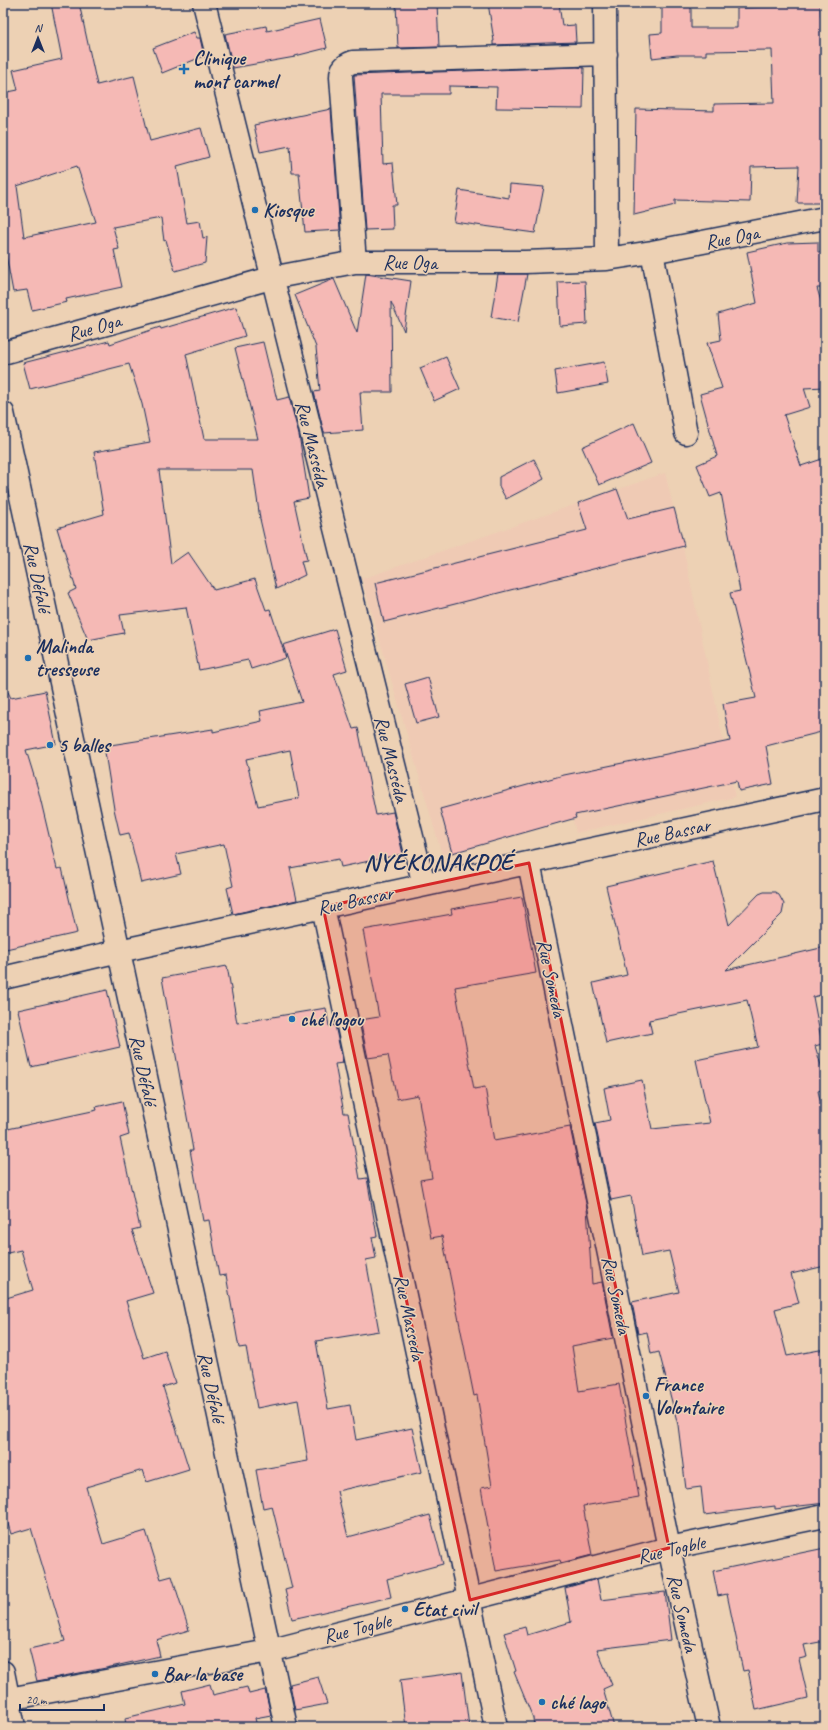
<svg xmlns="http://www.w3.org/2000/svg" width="828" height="1730" font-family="Caveat,sans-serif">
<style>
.built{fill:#efcab4}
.building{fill:#f5b9b5;stroke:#1b2f5e;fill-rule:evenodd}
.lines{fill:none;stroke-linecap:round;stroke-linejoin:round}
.minor-casing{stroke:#1b2f5e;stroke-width:25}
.minor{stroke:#edd1b4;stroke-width:22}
.marked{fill:#d62828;fill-opacity:0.2;stroke:#d62828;stroke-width:3;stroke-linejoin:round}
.poi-dot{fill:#1f6fb2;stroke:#edd1b4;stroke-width:1.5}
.labels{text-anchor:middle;stroke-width:3;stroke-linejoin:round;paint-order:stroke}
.poi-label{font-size:20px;font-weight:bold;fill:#1b2f5e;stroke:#edd1b4;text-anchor:start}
.street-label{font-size:20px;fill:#1b2f5e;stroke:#edd1b4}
.district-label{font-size:24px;font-weight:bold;letter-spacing:1px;fill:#1b2f5e;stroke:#edd1b4}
</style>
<rect width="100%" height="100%" fill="#edd1b4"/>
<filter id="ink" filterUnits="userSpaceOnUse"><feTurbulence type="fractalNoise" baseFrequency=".025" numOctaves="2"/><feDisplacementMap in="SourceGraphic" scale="8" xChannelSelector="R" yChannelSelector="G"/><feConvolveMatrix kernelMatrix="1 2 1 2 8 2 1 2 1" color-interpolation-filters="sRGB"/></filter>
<g filter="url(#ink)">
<path class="built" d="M665,473l18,74 52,250 -159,36 -3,-14 -131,36 -80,-276z"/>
<path class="building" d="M51,3h28l18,82 37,-9 16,65 51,-13 8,29 -32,9 10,57 13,-2 3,17 4,-1 -2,26 -30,8 -9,-31 -2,1 -3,-23 -48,9 6,22 -5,1 8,37 -56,12 1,3 -35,8 -5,-20 -14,2 -10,-53v-146l15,-3 -5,-20 49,-11zM77,166l19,56 -72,15 -7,-51z
M396,3h41l2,44 -41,1z
M488,3h71l3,23 13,-1 1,17 -83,3v-4h1z
M662,3h29v25h46v-20l42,-1v-4h41l1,13h4v123l-4,64h-24l2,-37 -48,1 -1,35 -75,-2v5l-41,10 2,-106 78,2v-7l60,-1 -2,-53 -66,1v4h-29l-25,3 -2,-24 12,-1z
M320,19l7,29 -32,8v1l-62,11 -8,-34 41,-8 1,5z
M194,32l3,6h3l4,18 -42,17 -9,-25z
M577,67l7,1 -1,41 -87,-1 1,-21 -48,-1v8h-68l2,70 10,-1 4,42h-5l1,24 -28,1 -11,-155z
M331,109l9,121 -35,2 -6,-59h-7l-2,-27 -30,6 -6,-27z
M510,184l34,3 -9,46 -81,-11 5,-32 50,8z
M818,242v10h7v36h-8l8,27v72l-21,1 6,19 -26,8 17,51 24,-8v273l-59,15 7,38 -34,7 -2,-10 -162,34 1,3 -124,35 -12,-44 124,-34 166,-34 -7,-37 33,-6 -26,-105 10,-2 -19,-98 -11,4 -13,-32 20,-9 -17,-62 22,-6 -15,-45 14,-3 -3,-26 39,-11 -10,-51 40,-9z
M366,274l45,7 -7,50 -13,-29 1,90h-32l3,38 -39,3 -10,-41 6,-1 -4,-44 -21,-52 39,-16 23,54z
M498,274h29l-9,48 -27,-5z
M585,281l2,43 -27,2 -2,-44z
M236,307l9,29 -59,18 18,85h54l-23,-91 28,-6 14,58 12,-3 10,38 10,63 -15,3 13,59 -6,1 4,14 -29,14 -16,-70 -7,-49h-94l12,94 17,-12 26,38 41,-11 11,31 4,-1 16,49 -35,11 -3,-9 -49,10 -13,-63 -66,8 4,18 -36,7 -20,-47 8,-4 -19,-61 47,-14 -10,-62 56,-10 -8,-38 -13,-40 -99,25 -7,-26 86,-22 1,3 50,-17 1,2z
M446,357l14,32 -26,12 -14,-33z
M604,362l4,22 -50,9 -3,-22z
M634,423l17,40 -52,22 -17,-38z
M534,459l10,20 -38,20 -7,-13v-9z
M617,489l11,30 46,-11 10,38 -300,76 -9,-39 212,-53 -9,-27z
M335,629l12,41 -13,4 19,55 5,-1 18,87 17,-3 10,42 -62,13 -2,-8 -49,9 7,32 -64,14 -6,-26 6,-2 -9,-42 -48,10 5,20 -40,9 -12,-50 -9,2 -6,-26 -10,-63 109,-17v3l49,-11 -2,-10 42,-9 -19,-57zM290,750l9,48 -41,8 -12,-47z
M428,677l11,40 -23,6 -11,-39z
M45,691l11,53 -30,6 12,39 19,80 5,-1 15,65 -71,16 -3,-13v-243l5,-1 3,6z
M713,861l16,64 30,-31 5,-2h11l4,3 5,9 -2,10 -56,56 99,-23v47l-12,3 9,47 -7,2 10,32v11l-7,2 7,29v146l-34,8 8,29 -24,6 12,47 38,-7v154l-50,6v-3l-71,9 -3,-28 -15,2 -8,-64 -19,-73 -8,2 -4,-22 -9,2 -6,-32 47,-10 -10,-41 -27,5 -11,-60 -20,4 -16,-77 15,-3 -6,-32 38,-8 10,49 58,-6 -14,-63 62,-13 -11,-47 -98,20 3,13 -46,10 -13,-60 34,-8 -21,-89z
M522,897l14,76 -81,14 19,102 11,-2 9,54 76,-14 17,81 5,76 10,-2 11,56 -41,8 7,45 40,-7 20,113 -56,9 9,49 -31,8 -1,-3 -64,11 -15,-83 11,-2 -15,-91 -3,1 -32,-160 -11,2 -11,-58 12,-2 -14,-83 -21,4 -9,-44 -20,3 -8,-38 19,-3 -16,-87 89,-16 -1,-5z
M227,966l10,57 89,-15 3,18 6,-1 8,38 -8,1 9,49h4l12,66 7,-1 10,58 -5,1 4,21 -10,2 13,71 -63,10 12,68 22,-4 6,35 56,-12 10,44 -85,19 11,46 82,-22 13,49 -56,15 4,18 -99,22 -7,-29 7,-2 -20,-82 -9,2 -7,-38 52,-9 -10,-61 -41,8 -11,-61 -7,1 -13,-73 -7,1 -10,-56 -6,1 -13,-71h3l-31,-172z
M107,990l13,57 -89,20 -13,-57z
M122,1101l7,34 -9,3 20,90 -8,2 21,63 -27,8 18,57 21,-7 10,32 -12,4 26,82 -42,13 -4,-12 -57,17 17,57 43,-13 15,48 11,-3 17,54 -33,10 4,16 -54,12 -69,13 -8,-32 36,-8 -34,-113 -20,6 -8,-27v-208l30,-9 -12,-40 -18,4v-124l94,-20 -1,-3z
M825,1548v93l-21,4 3,12 -8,2 9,39 -52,12 -8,-40 -5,1 -16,-77 -9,2 -5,-25z
M597,1579l4,21 64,-8 6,48 -74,9 15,36 -9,4 11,38h-80l-1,-9 -19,-46 2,-1 -12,-38 21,-6 2,8 44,-13 -6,-34z
M462,1672l7,55h-63l-6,-47z
M318,1677l9,27 -32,6 -5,-26z
M210,1684l3,11 34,-8 2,7 16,-4 6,25 -16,3 2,9h-131l-1,-9 60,-14 -3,-13z"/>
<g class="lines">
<defs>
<path id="minor" d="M204,3l220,882
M605,3l2,256
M652,252l34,181
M355,262l-14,-185c0,-9 4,-12 12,-15l253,-8
M3,353l268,-75 84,-16h170l82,-3 45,-7 173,-34
M3,413l283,1314
M529,863l140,685 40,179
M323,907l173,820
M3,978l116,-27 706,-152
M3,1672l11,55
M3,1700l266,-49 400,-103 156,-32"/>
</defs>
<use href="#minor" class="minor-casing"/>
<use href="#minor" class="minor"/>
</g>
</g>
<path class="marked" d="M529,863l140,685 -199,52 -147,-693z"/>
<g class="poi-dot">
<path d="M182 63h4v4h4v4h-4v4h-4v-4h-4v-4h4z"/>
<circle cx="255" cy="210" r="4"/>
<circle cx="28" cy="658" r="4"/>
<circle cx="50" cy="745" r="4"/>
<circle cx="292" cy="1019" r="4"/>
<circle cx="646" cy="1396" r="4"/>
<circle cx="405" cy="1609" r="4"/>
<circle cx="155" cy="1674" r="4"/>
<circle cx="542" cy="1702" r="4"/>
</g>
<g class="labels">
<g class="poi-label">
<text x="193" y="65">Clinique<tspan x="193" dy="23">mont carmel</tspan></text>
<text x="263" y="217">Kiosque</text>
<text x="36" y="653">Malinda<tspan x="36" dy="23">tresseuse</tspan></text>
<text x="58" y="752">5 balles</text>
<text x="300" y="1026">ché l’ogou</text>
<text x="654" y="1391">France<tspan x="654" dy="23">Volontaire</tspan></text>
<text x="413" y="1616">Etat civil</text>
<text x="163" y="1681">Bar la base</text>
<text x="550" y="1709">ché lago</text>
</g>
<g class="street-label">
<text transform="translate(732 237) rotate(-11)" y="7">Rue Oga</text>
<text x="410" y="269">Rue Oga</text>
<text transform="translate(94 327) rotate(-16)" y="7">Rue Oga</text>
<text transform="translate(313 444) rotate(76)" y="7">Rue Masséda</text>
<text transform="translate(38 577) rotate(78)" y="7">Rue Défalé</text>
<text transform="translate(392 759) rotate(76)" y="7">Rue Masséda</text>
<text transform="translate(672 832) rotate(-12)" y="7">Rue Bassar</text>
<text transform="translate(355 900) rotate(-12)" y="7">Rue Bassar</text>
<text transform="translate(552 978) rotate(78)" y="7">Rue Someda</text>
<text transform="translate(144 1070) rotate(78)" y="7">Rue Défalé</text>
<text transform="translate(617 1295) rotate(78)" y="7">Rue Someda</text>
<text transform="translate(410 1317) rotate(78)" y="7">Rue Masseda</text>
<text transform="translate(212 1387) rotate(78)" y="7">Rue Défalé</text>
<text transform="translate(671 1549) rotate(-13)" y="7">Rue Togble</text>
<text transform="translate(683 1613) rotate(77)" y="7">Rue Someda</text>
<text transform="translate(357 1628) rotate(-14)" y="7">Rue Togble</text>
</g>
<g class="district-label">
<text x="439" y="870">NYÉKONAKPOÉ</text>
</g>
</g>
<rect width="828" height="1730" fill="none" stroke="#edd1b4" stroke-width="16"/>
<rect x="8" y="8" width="812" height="1714" fill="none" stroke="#1b2f5e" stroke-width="1.5" filter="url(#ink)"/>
<g transform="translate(38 38)" stroke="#edd1b4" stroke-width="3" paint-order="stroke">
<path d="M0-3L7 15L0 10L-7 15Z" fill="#1b2f5e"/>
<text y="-6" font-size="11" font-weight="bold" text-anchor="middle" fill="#1b2f5e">N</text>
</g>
<path d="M20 1704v6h84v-6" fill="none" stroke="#1b2f5e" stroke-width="2"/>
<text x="26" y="1704" font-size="12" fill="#1b2f5e" stroke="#edd1b4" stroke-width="3" paint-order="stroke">20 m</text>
</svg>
